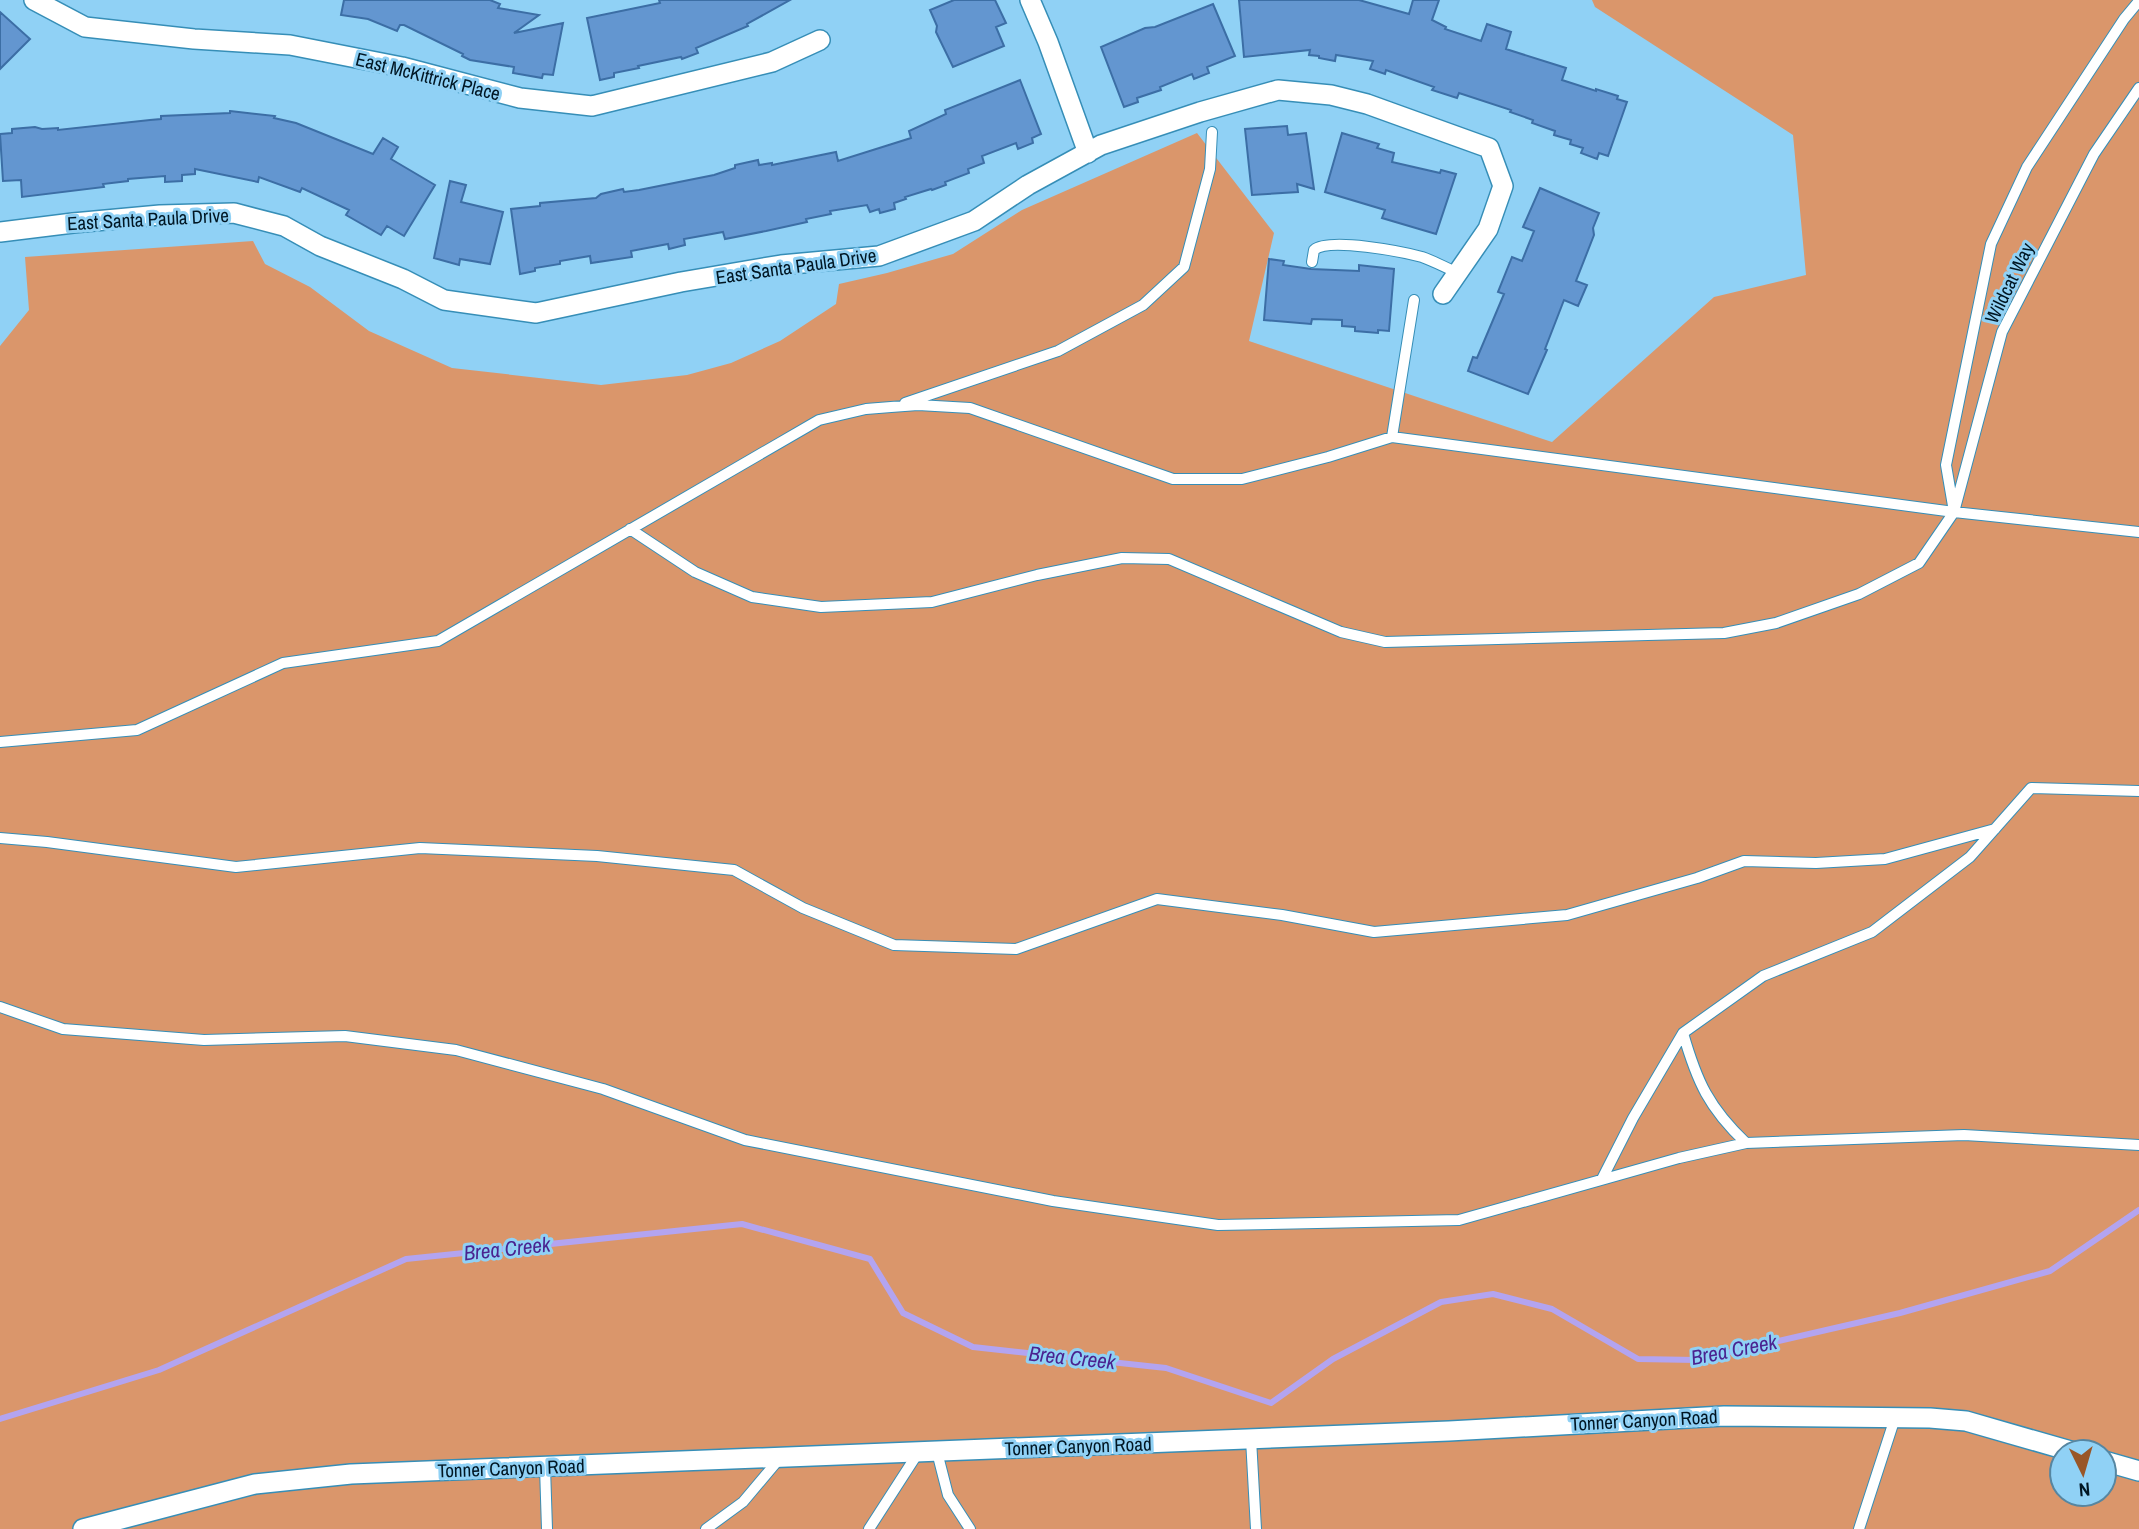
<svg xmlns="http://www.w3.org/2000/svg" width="2139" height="1529" font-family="'Archivo Narrow',sans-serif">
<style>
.green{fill:#da966b;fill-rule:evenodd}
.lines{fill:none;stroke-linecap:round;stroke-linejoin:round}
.stream{stroke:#b3a4f0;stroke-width:6}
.building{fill:#6396d0;stroke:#3c6ea5;stroke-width:2}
.lane-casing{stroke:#368eb7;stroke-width:12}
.street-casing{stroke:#368eb7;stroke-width:22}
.lane{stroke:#fff;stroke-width:10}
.street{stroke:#fff;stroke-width:19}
.labels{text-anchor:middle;stroke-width:6;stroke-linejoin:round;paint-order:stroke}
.street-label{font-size:19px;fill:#001623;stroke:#90d1f5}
.water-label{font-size:21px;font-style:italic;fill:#4a2390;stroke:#90d1f5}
</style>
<rect width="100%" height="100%" fill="#90d1f5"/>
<path class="green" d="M1592,0h547v1529h-2139v-1183l29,-36 -4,-53 228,-16 12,23 45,23 59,44 83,37 149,17 86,-10 44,-12 49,-22 56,-37 3,-20 48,-11 66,-19 69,-44 175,-77 77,100 -25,108 303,101 162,-145 92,-22 -13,-140 -198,-128zM2062,1452h42v42h-42z"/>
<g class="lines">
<path class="stream" d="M0,1419l159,-49 247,-111 336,-35 128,35 33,54 70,34 193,21 105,35 62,-44 108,-57 52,-8 59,15 86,50 58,1 204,-47 150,-42 89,-61"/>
</g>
<path class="building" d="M344,0h146l10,4 -2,4 41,7 -25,18 49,-10 -10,52 -10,-1 -1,4 -29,-5 1,-6 -44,-7 -8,-4 1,-2 -59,-29h-4l-3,6 -29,-12 -27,-4z
M659,0h131l-43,24 1,2 -52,22 2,5 -16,6 -1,-2 -43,9 1,2 -25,5v4l-14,3 -13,-62 73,-15z
M954,0h41l11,23 -10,4 8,19 -51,21 -17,-35 1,-6 -7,-16z
M1239,0h120l50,14 4,-14h26l-7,20 14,7 -1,2 36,12 6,-17 24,8 -5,17 60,19 -4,12 34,11v-2l22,7 -1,3 10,3 -19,54 -9,-3 -2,6 -16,-6 2,-5 -13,-4 1,-4 -17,-5 1,-4 -23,-8 1,-3 -23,-8 1,-2 -52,-17 -2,5 -25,-8 2,-3 -48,-17 -1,4 -15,-5 3,-8 -37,-6 -1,6 -16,-3v-2l-10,-1 1,-5 -66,7z
M1213,4l22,52 -28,11 2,6 -15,6 -2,-5 -32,13 1,3 -24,8 1,4 -14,5 -23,-60 44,-19 10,-1z
M0,12l30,27 -30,30z
M1020,80l21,54 -9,4 1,5 -15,6 -2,-6 -34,13 2,7 -16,6 1,4 -24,9 1,3 -14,5 -1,-1 -26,8 1,2 -12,4 1,6 -15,4 -1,-4 -9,3 -3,-7 -37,6 1,3 -25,5 1,3 -41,9 -41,8 -2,-7 -39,7 1,6 -16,4 -1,-5 -37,7 1,6 -41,6 -1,-7 -30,5v3l-25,4v3l-15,3 -9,-65 29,-3v-3l56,-5 5,-4 22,-5 1,3 15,-2 75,-15 21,-7v-3l23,-5 1,5 13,-2v2l64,-13 2,9 73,-23 -2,-7 37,-17 -1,-4z
M230,111l45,5 -1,2 22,5 77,31 10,-16 15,9 -7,12 44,26 -31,51 -17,-10 -6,9 -35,-20 3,-5 -47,-22 -2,4 -41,-15 -1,5 -63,-13v5l-13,1v6l-17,1v-6l-37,3v2l-25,3 1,3 -82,10 -1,-17 -18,1 -3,-47 12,-1v-4l23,-2 7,2 16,-1v2l92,-10 11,-1v-3l69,-3z
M1287,126l1,9 18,-2 8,56 -17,-5 1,8 -46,3 -7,-66z
M1342,133l37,11 -2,4 17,5 -2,9 48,11 1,-3 15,4 -20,60 -54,-16 3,-8 -60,-18z
M450,181l16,4 -5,17 42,10 -13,52 -30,-5 -1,6 -25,-7z
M1540,188l59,25 -6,15 1,7 -18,46 11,4 -9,21 -14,-6 -19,49 2,1 -19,44 -60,-23 5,-14 4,1 27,-64 -6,-2 14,-35 10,4 12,-30 -11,-4z
M1269,259l15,2 -1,4 28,4 48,2v-6l35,4 -5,62 -11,-1v3l-23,-2v-4l-13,-1v-6l-30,-1 -1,5 -47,-4z"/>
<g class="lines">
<defs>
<path id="lane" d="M1312,262l2,-12c15,-13 89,2 108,7 12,4 24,11 36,16
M905,403l153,-52 85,-46 41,-38 26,-98 2,-37
M1392,437l22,-137
M1953,506l-7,-41 45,-221 36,-77 97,-148 15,-18
M630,529l65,43 57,25 69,10 111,-5 105,-27 85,-17 47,1 172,73 44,10 339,-9 52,-10 83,-29 60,-31 35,-51 48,-180 92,-178 45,-66
M0,742l137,-12 146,-67 155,-22 381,-221 47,-11 25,-2 27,-2 52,3 203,71h69l86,-22 64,-20 562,75 185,20
M0,838l47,4 189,25 184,-19 177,8 137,14 69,38 91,37 122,4 141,-50 125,16 92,17 193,-17 130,-37 47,-17 72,2 69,-4 110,-30
M0,1007l63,22 141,11 141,-4 111,14 147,39 142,51 308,61 165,24 241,-5 220,-62 67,-15 218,-8 175,10
M1683,1033c14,49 26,75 63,110
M1602,1179l31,-61 50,-85 80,-57 109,-44 98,-75 61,-69 108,3
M1251,1439l5,90
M937,1452l11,43 22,34
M545,1467l2,62
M706,1529l37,-27 37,-44
M869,1529l49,-76
M1859,1529l36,-111"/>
<path id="street" d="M34,0l51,27 109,12 96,6 112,22 118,31 72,8 180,-44 48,-22
M1030,0l18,42 40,111
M0,232l73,-9 87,-8 74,-2 50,13 36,20 83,33 41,21 92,13 145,-31 100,-17 98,-9 95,-35 54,-36 73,-40 99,-33 78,-22 53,5 36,9 122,44 14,38 -15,43 -45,65
M2104,1461l35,10
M83,1529l172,-45 96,-10 1098,-43 275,-15 206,2 36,3 108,31"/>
</defs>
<use href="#lane" class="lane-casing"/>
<use href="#street" class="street-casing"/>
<use href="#lane" class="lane"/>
<use href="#street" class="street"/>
</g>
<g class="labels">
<g class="street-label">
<text transform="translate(428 76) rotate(14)" y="7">East McKittrick Place</text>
<text transform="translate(148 219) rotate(-3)" y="7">East Santa Paula Drive</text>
<text transform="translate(796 266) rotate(-8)" y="7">East Santa Paula Drive</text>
<text transform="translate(2009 283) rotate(-64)" y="7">Wildcat Way</text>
<text transform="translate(1644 1420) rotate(-3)" y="7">Tonner Canyon Road</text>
<text transform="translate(1078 1446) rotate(-2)" y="7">Tonner Canyon Road</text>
<text transform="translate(511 1468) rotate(-2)" y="7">Tonner Canyon Road</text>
</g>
<g class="water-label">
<text transform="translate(507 1249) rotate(-6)" y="7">Brea Creek</text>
<text transform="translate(1734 1350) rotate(-11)" y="7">Brea Creek</text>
<text transform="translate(1072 1358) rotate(6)" y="7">Brea Creek</text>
</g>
</g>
<g transform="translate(2083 1473) rotate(175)"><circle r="33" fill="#90d1f5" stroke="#5686a1" stroke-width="2"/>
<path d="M0-5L12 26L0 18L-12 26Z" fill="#995627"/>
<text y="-10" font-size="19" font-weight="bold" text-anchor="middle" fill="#001623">N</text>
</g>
</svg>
